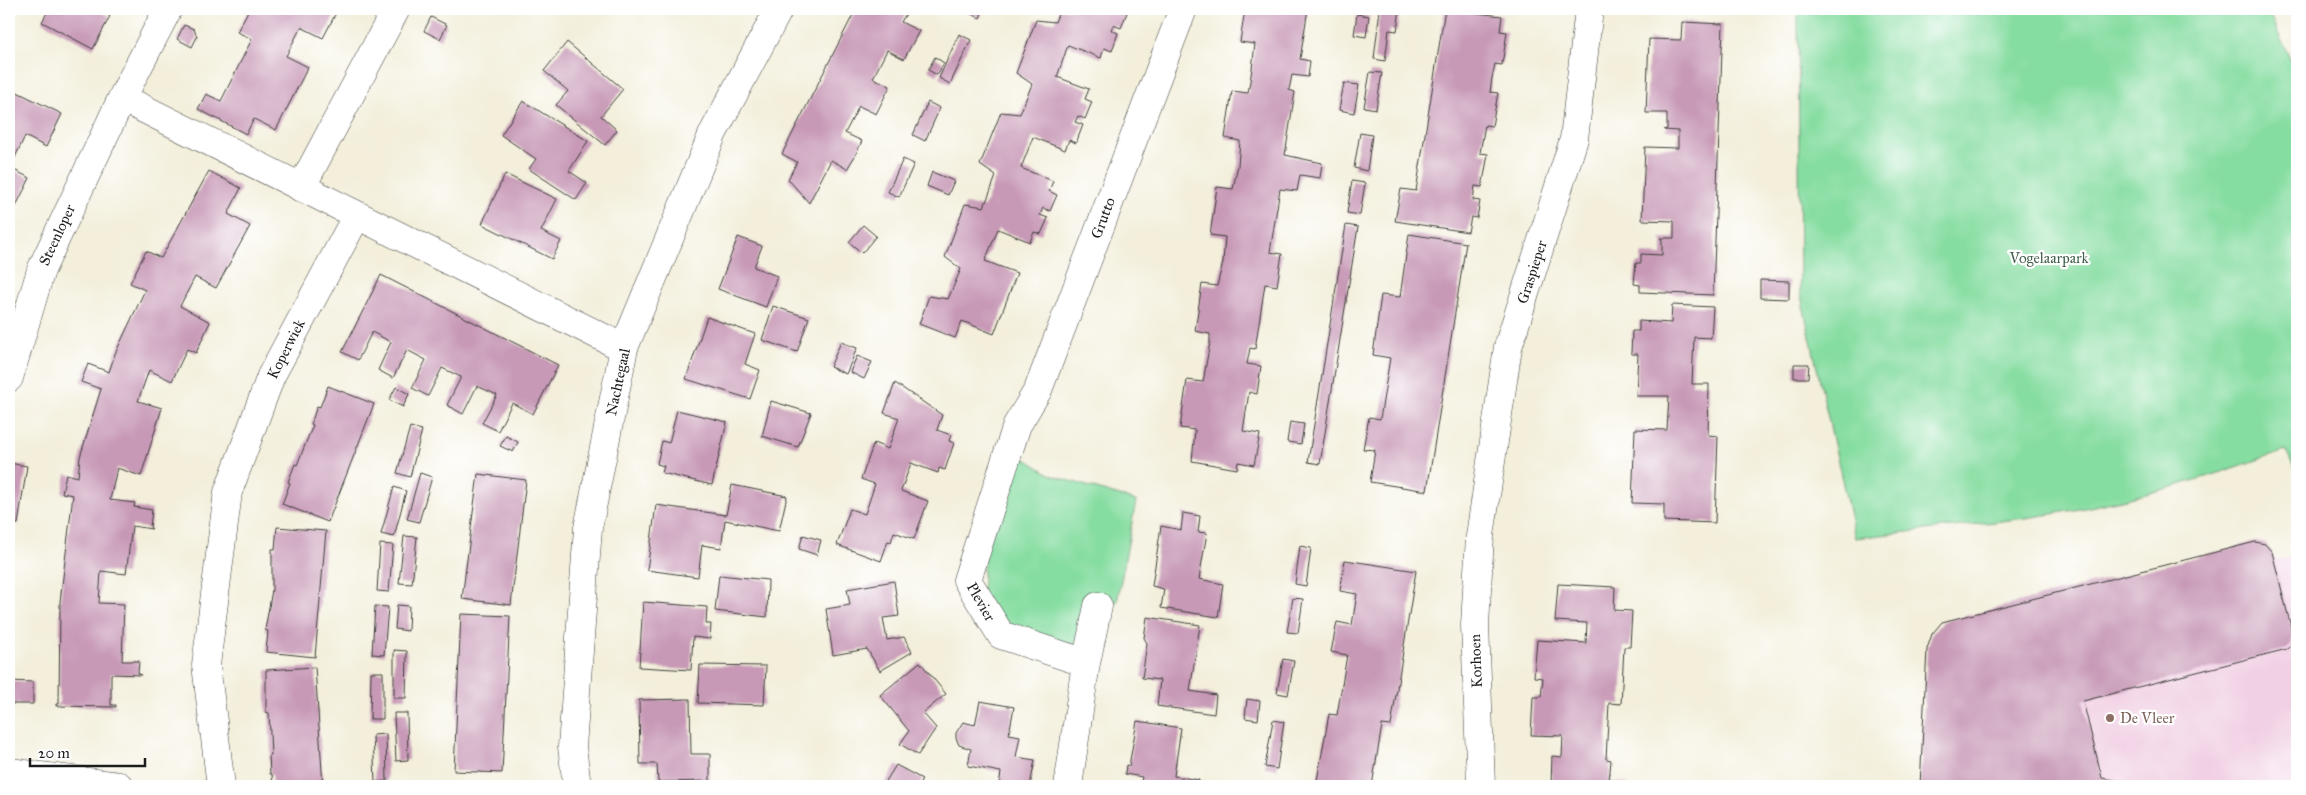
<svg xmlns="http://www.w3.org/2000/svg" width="2306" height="795" font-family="'IM FELL Great Primer',serif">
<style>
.built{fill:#f1d0e4}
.green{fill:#86dda1;stroke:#517c5e}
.building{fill:#c799b6}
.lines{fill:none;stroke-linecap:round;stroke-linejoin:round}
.minor-casing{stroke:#3c3c39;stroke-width:29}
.minor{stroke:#fff;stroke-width:28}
.education-dot{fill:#8d6e63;stroke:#fff;stroke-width:2}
.labels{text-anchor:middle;stroke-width:4.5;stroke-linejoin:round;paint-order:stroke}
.street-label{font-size:15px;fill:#1c1c1c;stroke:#fff}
.park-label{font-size:15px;fill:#41604b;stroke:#fff}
.education-label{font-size:15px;fill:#785e54;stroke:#fff;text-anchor:start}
</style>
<rect width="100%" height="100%" fill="#fff"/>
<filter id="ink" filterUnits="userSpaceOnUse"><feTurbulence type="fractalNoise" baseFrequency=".02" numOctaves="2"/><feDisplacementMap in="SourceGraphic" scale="10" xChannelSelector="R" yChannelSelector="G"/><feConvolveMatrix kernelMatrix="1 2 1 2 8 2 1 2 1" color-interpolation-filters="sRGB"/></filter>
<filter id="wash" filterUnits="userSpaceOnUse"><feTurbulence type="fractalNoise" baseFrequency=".0096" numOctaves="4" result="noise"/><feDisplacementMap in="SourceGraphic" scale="20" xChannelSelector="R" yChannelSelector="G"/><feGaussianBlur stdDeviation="1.12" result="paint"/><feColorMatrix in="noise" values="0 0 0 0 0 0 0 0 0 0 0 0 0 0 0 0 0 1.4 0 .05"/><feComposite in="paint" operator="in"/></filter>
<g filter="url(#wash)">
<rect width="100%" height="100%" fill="#f3efdb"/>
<path class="built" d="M2260,542l9,6 5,12 23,-4v230h-377l7,-137 5,-15 10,-12z"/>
<path class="green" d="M1798,9h469l30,65v399l-12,-23c-85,31 -171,56 -260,68 -57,8 -113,13 -170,20l-55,-246z
M1021,456l30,19 85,26 -19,101 -28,-8 -12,51 -28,-5 -54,-18 -13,-27 2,-43z"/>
<g id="blocks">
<path class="building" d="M49,9h46l15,7 -17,33 -51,-27z
M249,9h89l-15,29 -22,-11 -15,29 22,11 -32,63 -22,-11 -8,15 -48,-25 8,-15 15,7 31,-62 -15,-7z
M856,9h53l-8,13 18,9 -15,28 -17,-9 -14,28 17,8 -14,28 -17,-8 -14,27 17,8 -7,15 -8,13 -16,-9 -22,43 -21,-24 9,-17 -15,-8z
M969,9h15l-4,9 -13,-6z
M1060,9l68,1 -7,18 -8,-3 -2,5 7,3 -6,18 -8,-3 -3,10 -33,-13 -11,32 32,12 -4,10 7,3 -7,17 -7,-3 -3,6 8,3 -7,18 -7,-3 -4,10 -32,-13 -12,31 32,13 -4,10 8,4 -7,16 -7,-3 -3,7 8,3 -7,16 -7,-2 -4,10 -32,-13 -13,32 32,12 -23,61 -32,-13 -7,17 -36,-14 10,-28 19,3 13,-30 -16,-12 20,-53 19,3 6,-15 6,-16 -16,-11 21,-53 19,2 12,-30 -16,-11 20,-53 19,2z
M1245,9h63l-8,50 10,2 -2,16 -16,-2 -3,15 6,2 -10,63 37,8 -2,15 -20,-3 -3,16 -17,-2 -10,63 12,2 -5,32 -12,-2 -10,65 -5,-1 -3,16 14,2 -4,28 -8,-2 -6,39 17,3 -6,31 -16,-3 -1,7 -45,-8 3,-31 -15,-2 7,-48 16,2 7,-40v-8l-15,-3 7,-47 15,2 6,-24 2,-25 -15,-2 7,-48 16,2 5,-24 2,-24 -15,-3 7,-47 16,2 4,-24 3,-25 -15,-2z
M1380,9h20l-3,22 -8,-1 -4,31 -11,-2z
M1445,9l57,7 -2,15 7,1 -5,33 -7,-1 -3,14 -2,14 8,1 -6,33 -7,-1 -5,28 8,1 -3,17 -3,16 -7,-1 -2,14 7,1 -3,17 -6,-1 -3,15 -73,-11 6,-32 15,2z
M1357,14l12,2 -3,21 -12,-2z
M431,17l16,8 -7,14 -16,-8z
M1682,22l41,2 -10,271 -73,-3v-7l-6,-1 2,-21h5v-9l21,1v-15l-2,-2h14v-17l-32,-1 3,-73 33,1v-17l-14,-1 3,-1v-16h-21l3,-74 32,1z
M184,25l10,4 3,8 -5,10 -15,-8z
M959,34l12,6 -21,44 -11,-6z
M567,42l56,47 -22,27 16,14 -12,15 -49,-40 12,-14 -24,-20z
M935,57l9,6 -7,12 -9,-5z
M1370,72l12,1 -6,36 -12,-2z
M1344,83l15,2 -5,28 -15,-3z
M9,88l53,26 -16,33 -21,-11 -15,32 20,10 -16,32 -5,-2z
M523,101l65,40 -19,30 18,12 -11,17 -47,-31 7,-10 -35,-24z
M928,102l12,6 -15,33 -12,-6z
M1360,133l12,2 -5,36 -13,-3z
M903,159l11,5 -15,33 -11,-5z
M209,171l32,17 -13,26 22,12 -34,62 -21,-11 -15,29 30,16 -14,31 -9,-4 -15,32 -23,-11 -11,31 24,7 -21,68 -24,-8 -7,32 25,3 -1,4 18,3 -2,17 2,2 -20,-3 -6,48 -25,-3 -2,32 25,1 -2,57h17l-1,12 3,2 -30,-1v31h5v2l-60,-1v-2h3l1,-102 13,-107 -11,-2 4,-19 12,3 2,-20 21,-68 -20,-7 7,-18 21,8 6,-18 30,-64 -15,-7 16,-32 15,7z
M932,172l22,9 -6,14 -21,-9z
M505,174l52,25 -16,32 20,10 -9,18 -70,-35z
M1352,181l13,2 -5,32 -13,-2z
M863,225l13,11 -14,17 -13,-11z
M1346,225l12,2 -38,237 -12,-2z
M1409,234l57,9 -39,248 -57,-9 5,-32 -12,-1 6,-32 11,2 10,-61 -17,-3 8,-60 19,2z
M738,237l24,9 -8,21 23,9 -11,31 -48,-18z
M381,275l177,90 -25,49 -21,-11 -14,28 -16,-8 15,-28 -20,-9 -14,28 -16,-9 14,-28 -19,-9 -14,28 -16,-8 14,-28 -19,-10 -14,28 -15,-8 13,-28 -19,-10 -14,28 -16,-8z
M1760,280l29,1v18l-29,-1z
M1672,305l41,2 -2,31 -17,-1 -2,47h17l-1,51 10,1 -3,87 -51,-2v-17l-32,-1 3,-74 32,1 2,-34h-33l2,-42h-7l1,-23h7v-10l32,2z
M773,306l36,12 -12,34 -35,-12z
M707,317l48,17 -10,30 15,6 -10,29 -64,-20z
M841,342l16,6 -11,26 -16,-7z
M857,356l15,6 -8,17 -14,-7z
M1794,364h15l-1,14h-14z
M895,383l47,32 -5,15 14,5 -2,6 5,2 -9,27 -6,-2 -1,5 -27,-10 -10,28 27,10 -14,38 -20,-7 -3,10 -3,-1 -7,20 -44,-16 13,-36 15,5 10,-30 -14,-5 13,-36 14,6 11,-31 -15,-5z
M328,386l46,18 -46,118 -46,-18 8,-21 -2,-1 7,-18 2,1 16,-40 -2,-1 6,-18 3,1z
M396,387l13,7 -6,13 -14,-7z
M771,401l40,12 -13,34 -36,-11z
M677,410l50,12 -15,63 -50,-12 2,-7 -7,-2 5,-23 7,2z
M1290,422l14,2 -3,20 -14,-2z
M410,427l12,3 -12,47 -13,-4z
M506,436l12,6 -5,10 -13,-6z
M9,463l18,3 -9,58 -9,-1z
M420,473l12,4 -13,45 -12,-3z
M478,474l48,6 -15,125 -49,-6z
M732,485l55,11 -8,35 -54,-11 -4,28 -19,-3 -4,32 -51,-7 9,-65 70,10z
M394,487l12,4 -12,46 -13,-3z
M1183,513l17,3 -2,16 9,1 -8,46 24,5 -5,33 -57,-9 3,-19 -12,-3 9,-60 20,4z
M277,527l49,4 -11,126 -49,-5 2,-21 -3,-1 7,-40v-41h3z
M803,535l18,5 -4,15 -18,-6z
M404,536l13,1 -5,47 -13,-1z
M2255,542l10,2 7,8 21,83 -2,10 -4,4 -204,52 19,77 47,8h-229l7,-137 5,-15 10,-12z
M380,544l13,1 -4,47 -12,-1z
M1300,546l11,2 -5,38 -11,-2z
M1345,560l71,11 -25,155 -9,-1 -10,61h-56l13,-72 8,1 10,-60 -16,-3 6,-30 15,3 5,-31 -17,-3z
M719,575l49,5 -1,37 -52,-6z
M894,581l5,35 -16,2 4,22 17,-3 8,15 -32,19 -13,-22 -34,6 -7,-46 24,-4 -3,-16z
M1558,584l57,3 -1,23 18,1 -2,36h-6l-3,57 -12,-1 -3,56 5,1 -2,22 18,1v3h-76l1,-30 10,1 1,-21 -32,-1 2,-38h8l2,-19 -9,-1 3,-37 49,3 1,-20 -32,-2z
M1293,598l10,1 -5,34 -11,-1z
M643,602l64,5 -1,17h5l-1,15 -17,-2 -2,33 -52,-3z
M397,605l12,1 -1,25 -13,-2z
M375,606l13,1 -4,48 -12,-1z
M461,614l49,2 -8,157 -48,-2z
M1147,617l53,8 -10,66 26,4 -2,19 -57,-8 3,-26 -18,-2 5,-35 -3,-5z
M394,650l13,1 -1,47h-12z
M1283,659l11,2 -6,34 -11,-2z
M920,662l26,32 -23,19 13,15 -18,27 -18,-11 9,-13 -29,-36z
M700,665l66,1 -2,39 -66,-2z
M315,667l8,119h-50l-1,-12h-2l-1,-19h2l-2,-42 -3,-1v-42z
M371,672h12v47h-13z
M9,681l24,1v22h-24z
M690,699l1,55h19v27l-52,1 -1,-18h-17l-1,-64z
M1247,699l13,2 -2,19 -13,-2z
M980,701l34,6 -5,27 11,2 -4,21 19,3 -5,26h-31l2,-14 -33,-6 3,-17 -12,-4 -3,-7v-5l7,-11 12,3z
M394,713h13l1,47 -12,1z
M1273,720l11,2 -7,47 -12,-2z
M1137,721l44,7 -7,48 25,4 -1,6h-58l2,-9 -17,-3 1,-9 3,1z
M386,734l1,47 -12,1 -2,-47z
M896,765l26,14 -3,7h-36z"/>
</g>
</g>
<g filter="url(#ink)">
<use href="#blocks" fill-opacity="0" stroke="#3c3c39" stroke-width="1"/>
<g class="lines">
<defs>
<path id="minor" d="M122,98l235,117
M301,188l95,-179
M9,378l32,-108 81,-172 46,-89
M1086,663l12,-57
M9,772l110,14
M221,786l-15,-121 22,-173 43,-116 86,-161 267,133
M577,786l-5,-39 16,-219 36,-180 89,-215 66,-124
M1068,786l18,-123 -85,-28 -34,-55 50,-155 21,-35 145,-381
M1481,786l-6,-161 5,-89 28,-189 66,-208 15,-130"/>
</defs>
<use href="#minor" class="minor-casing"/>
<use href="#minor" class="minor"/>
</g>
</g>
<circle class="education-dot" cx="2110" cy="718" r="5"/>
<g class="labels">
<g class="street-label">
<text transform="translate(1103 218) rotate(-69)" y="5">Grutto</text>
<text transform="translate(57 235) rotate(-65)" y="5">Steenloper</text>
<text transform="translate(1532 272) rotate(-72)" y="5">Graspieper</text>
<text transform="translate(286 349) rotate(-63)" y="5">Koperwiek</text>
<text transform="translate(618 382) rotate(-78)" y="5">Nachtegaal</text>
<text transform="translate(981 602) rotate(60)" y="5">Plevier</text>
<text transform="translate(1476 661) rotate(-92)" y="5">Korhoen</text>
</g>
<g class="park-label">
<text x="2049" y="263">Vogelaarpark</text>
</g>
<g class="education-label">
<text x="2120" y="723">De Vleer</text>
</g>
</g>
<rect width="2306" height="795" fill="none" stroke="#fff" stroke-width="30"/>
<path d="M30 758v8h115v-8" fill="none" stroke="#1c1c1c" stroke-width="2.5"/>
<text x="38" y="758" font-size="15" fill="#1c1c1c" stroke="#ffffff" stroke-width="4" paint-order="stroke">20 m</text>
</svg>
